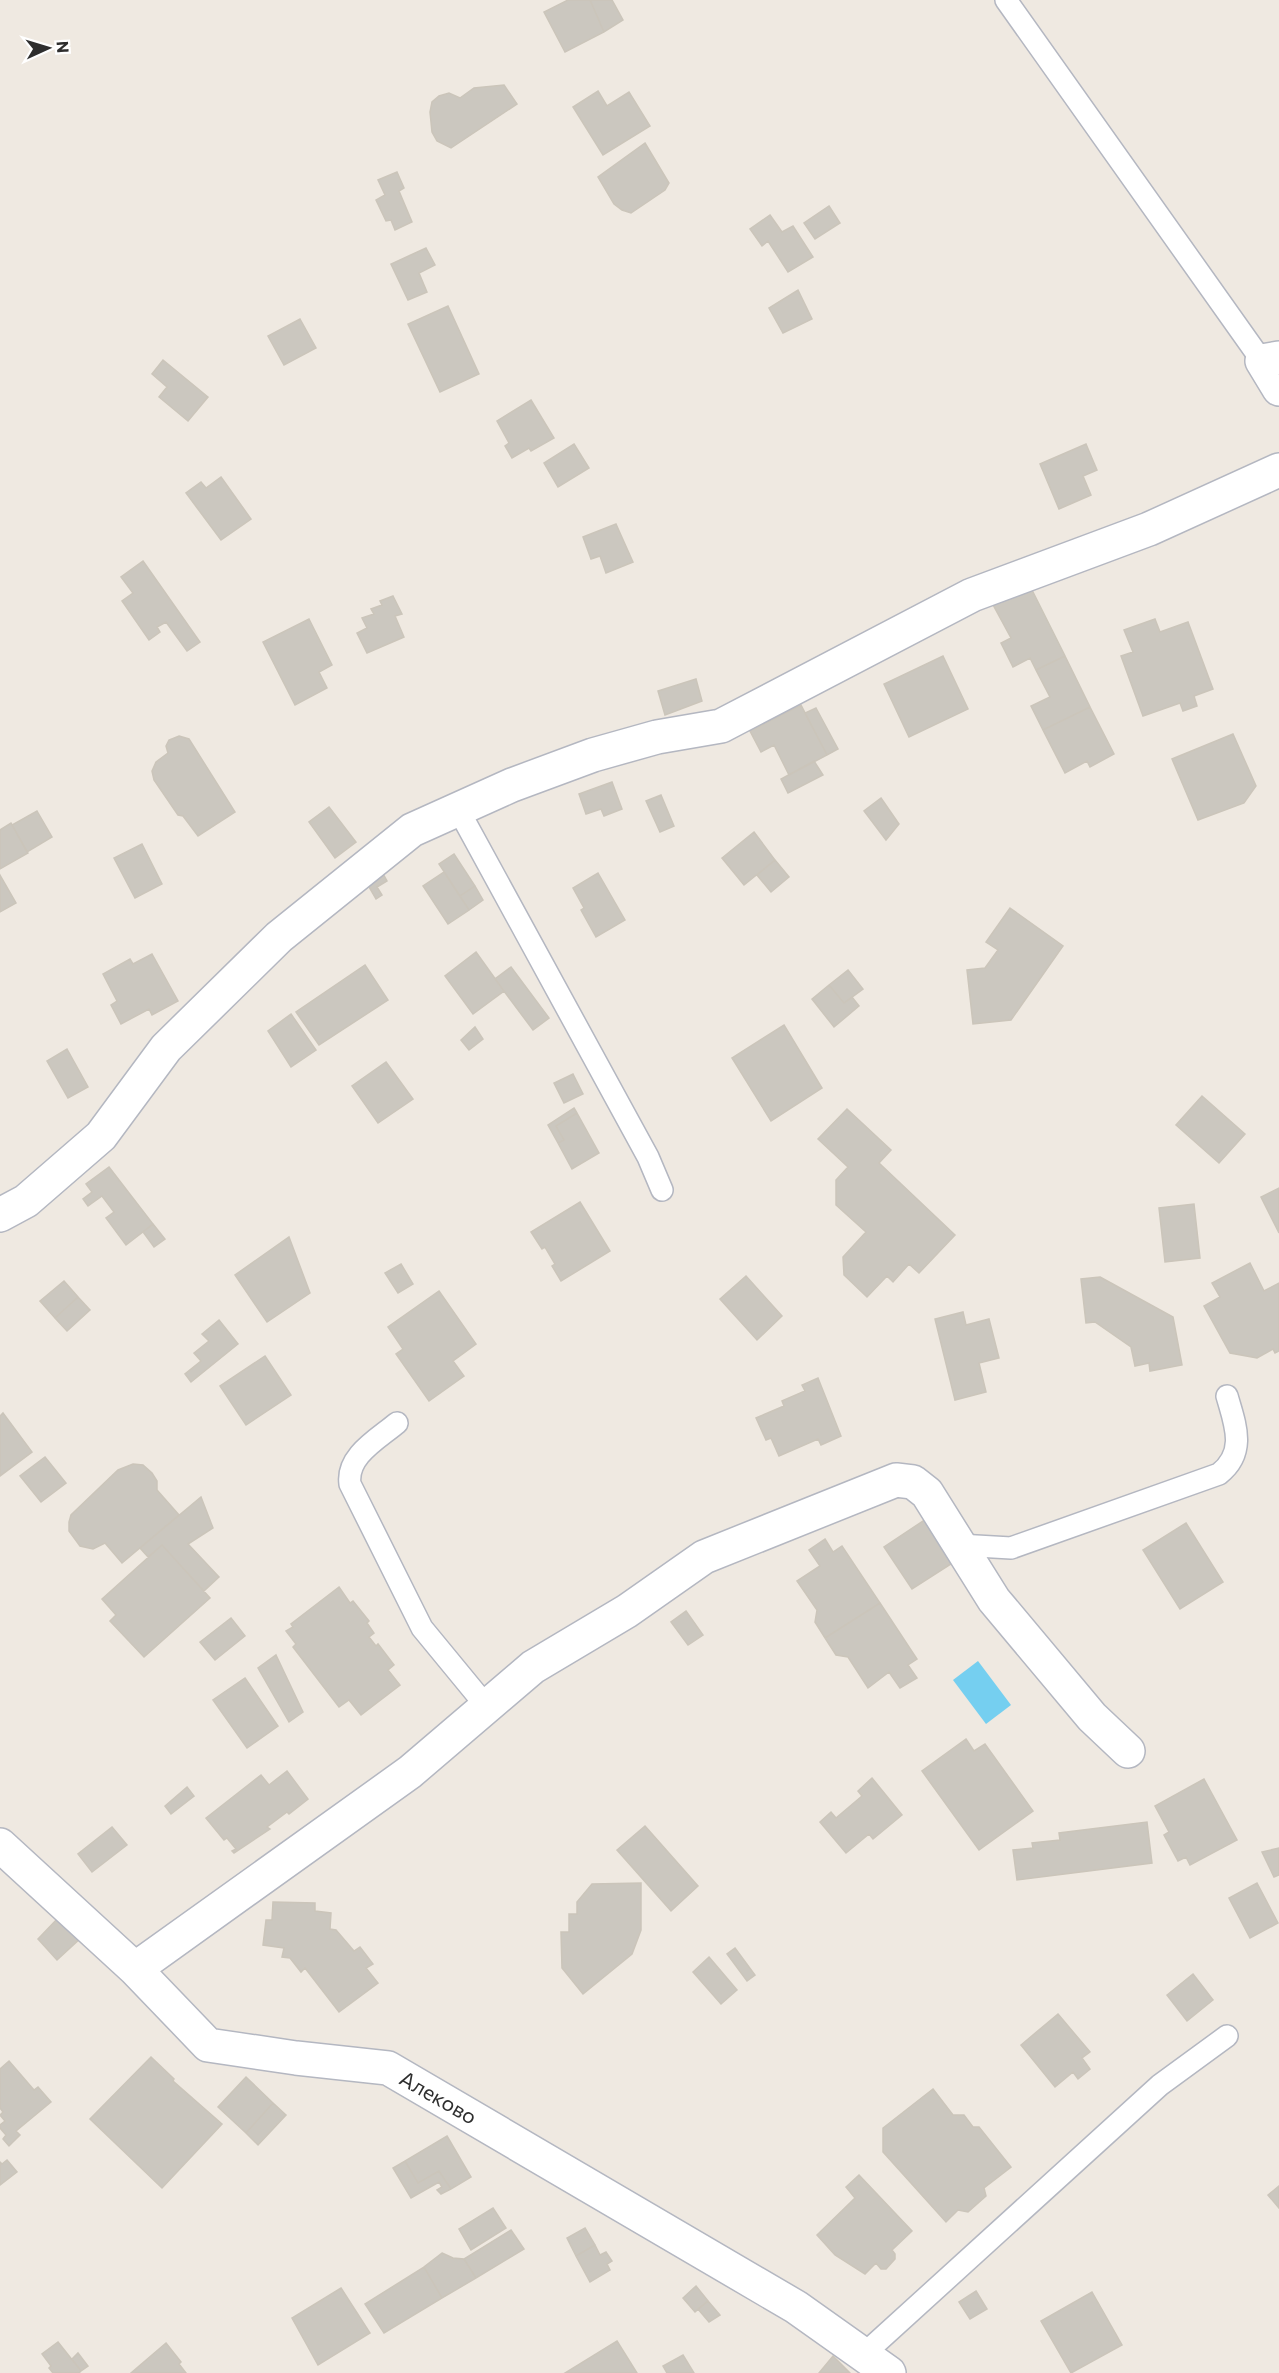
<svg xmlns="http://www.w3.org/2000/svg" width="1279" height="2373" font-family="Commissioner,sans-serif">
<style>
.water{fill:#75cff0}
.building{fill:#cbc7bf;stroke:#cbc5ba;stroke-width:1.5}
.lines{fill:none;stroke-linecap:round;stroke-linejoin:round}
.service-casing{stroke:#b4b7c1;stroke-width:24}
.minor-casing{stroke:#b4b7c1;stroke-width:36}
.service{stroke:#fff;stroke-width:21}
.minor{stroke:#fff;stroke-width:33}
.labels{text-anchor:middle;stroke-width:5;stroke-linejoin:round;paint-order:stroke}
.street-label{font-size:21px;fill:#2e2e2e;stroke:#fff}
</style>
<rect width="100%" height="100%" fill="#efe9e1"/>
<path class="water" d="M978,1661l33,44 -25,19 -33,-44z"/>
<path class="building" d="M568,0h22l14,32 -39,20 -21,-40z
M590,0h22l11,20 -19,12z
M504,85l13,19 -66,44 -14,-7 -5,-9 -2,-20 2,-10 7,-6 10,-3 11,5 14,-10z
M598,91l9,15 22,-14 21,34 -47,29 -30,-48z
M645,143l24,40 -4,7 -34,23 -9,-3 -8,-6 -16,-27z
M397,172l7,16 -5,3 13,31 -17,8 -4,-10 -5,1 -10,-21 9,-5 -7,-15z
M829,206l11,17 -25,16 -11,-16z
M770,215l12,17 11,-6 20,31 -25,15 -20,-31 -6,5 -12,-17z
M426,248l9,17 -16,8 8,19 -19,8 -17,-36z
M798,290l14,29 -29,14 -14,-25z
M448,306l31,68 -39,18 -32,-68z
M300,319l16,29 -32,17 -16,-29z
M163,360l45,37 -20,24 -29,-24 8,-10 -15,-13z
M531,400l23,38 -23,13 -2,-3 -17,10 -7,-12 4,-3 -12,-22z
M574,444l15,24 -31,19 -14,-24z
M1086,444l11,26 -14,6 8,19 -32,14 -19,-45z
M221,477l30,42 -30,21 -35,-47 15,-11 5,6z
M616,524l17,38 -27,11 -6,-17 -9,3 -8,-22z
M143,561l57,81 -13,9 -21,-29 -9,5 3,5 -11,8 -27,-39 11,-8 -12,-16z
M1028,582l37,74 -29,14 -6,-12 -17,9 -12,-24 10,-5 -20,-37z
M393,596l9,18 -7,2 9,21 -37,16 -10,-20 10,-5 -5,-10 12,-4 -3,-5 11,-4 -2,-4z
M309,619l23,46 -13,7 8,16 -32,17 -32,-63z
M1155,619l5,13 28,-10 25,67 -19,7 3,10 -14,5 -3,-8 -37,13 -22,-60 12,-4 -9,-22z
M943,656l25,53 -59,28 -25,-53z
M1065,656l25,51 -47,23 -12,-24 19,-9 -14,-27z
M696,679l6,22 -37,14 -7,-24z
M801,705l26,50 -38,20 -15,-30 -13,7 -11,-21z
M1090,707l24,47 -24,13 -3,-6 -22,12 -22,-43z
M816,708l22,41 -11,6 -22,-42z
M1233,734l23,52 -12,17 -46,17 -26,-61z
M179,736l10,3 46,73 -37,24 -15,-20 -5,-1 -24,-35 -2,-9 4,-9 12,-9 -2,-7 3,-6z
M814,761l9,14 -35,18 -7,-14z
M612,782l10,27 -18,7 -3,-7 -15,5 -7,-20z
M661,795l13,31 -14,6 -14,-31z
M881,798l18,26 -13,16 -22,-29z
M329,807l27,35 -21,16 -26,-36z
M37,811l15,26 -25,15 -15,-27z
M11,823l17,30 -28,16v-39z
M754,832l21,28 -31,25 -22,-27z
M142,844l20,40 -27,14 -21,-40z
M454,854l21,32 -15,10 -21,-32z
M775,860l14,17 -18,15 -14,-17z
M381,870l6,11 -10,6 5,8 -6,4 -11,-19z
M444,872l25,38 -21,14 -25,-38z
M598,873l27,47 -29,17 -15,-27 3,-2 -11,-20z
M0,875l16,28 -16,9z
M475,886l8,14 -14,10 -9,-14z
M1010,908l53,38 -52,74 -38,4 -6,-54 18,-2 13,-18 -12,-8z
M476,952l28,39 -31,23 -28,-38z
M152,954l26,47 -26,14 -3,-6 -28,15 -10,-19 6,-4 -14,-27 27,-15 3,5z
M365,965l23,35 -69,45 -23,-33z
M511,967l38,51 -16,12 -38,-51z
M848,970l15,19 -19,14 -15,-18z
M829,985l15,18 8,-6 7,9 -25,21 -22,-28z
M291,1014l25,36 -25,17 -23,-36z
M784,1025l38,63 -51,33 -39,-63z
M475,1027l8,12 -14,11 -8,-10z
M67,1049l21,38 -20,11 -21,-37z
M386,1062l27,37 -35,24 -26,-37z
M573,1074l10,20 -19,9 -10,-20z
M1202,1096l43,38 -26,29 -43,-38z
M574,1108l3,5 -21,13 8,14 -6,3 -10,-18z
M847,1109l44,41 -12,13 76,72 -36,38 -10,-9 -16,18 -6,-6 -20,21 -23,-22 -1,-18 23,-25 -30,-27v-25l12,-13 -30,-28z
M577,1113l22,40 -27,16 -14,-26 6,-3 -8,-14z
M109,1167l44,57 -27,21 -20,-27 8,-6 -12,-16 -14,10 -5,-7 9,-7 -6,-8z
M1279,1188v45l-18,-36z
M580,1202l30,49 -49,30 -9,-15 3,-2 -10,-17 -3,2 -11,-17z
M1194,1204l6,54 -35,4 -6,-54z
M153,1224l12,15 -11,8 -11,-15z
M289,1237l21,56 -43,29 -32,-47z
M1250,1263l14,28 15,-8v68l-4,2 -2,-4 -16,9 -27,-5 -26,-47 16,-9 -8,-14z
M401,1264l12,20 -15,9 -13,-20z
M746,1276l36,40 -25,24 -37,-41z
M1100,1277l73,40 9,48 -32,6 -1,-8 -14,3 -4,-19 -36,-25 -9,1 -5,-44z
M64,1281l14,16 -23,21 -15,-17z
M439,1291l37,53 -23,17 11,15 -35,25 -33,-47 7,-5 -15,-22z
M78,1297l12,13 -23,21 -12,-13z
M963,1312l3,13 23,-6 10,39 -20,5 7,29 -31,8 -20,-81z
M219,1320l19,24 -47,38 -6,-8 16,-13 -7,-8 15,-12 -7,-7z
M265,1356l26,39 -45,30 -26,-39z
M818,1378l23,58 -20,9 -3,-6 -39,17 -8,-18 -5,2 -10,-22 28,-12 -2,-5 23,-10 -3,-6z
M3,1413l29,39 -32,24v-60z
M45,1457l21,26 -25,19 -21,-26z
M133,1464l10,1 9,8 5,8v9l22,25 -57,48 -17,-20 -12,6 -13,-3 -11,-15v-9l2,-7 47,-45z
M201,1497l12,31 -25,16 31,33 -15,14 -42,-46 -14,12 -8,-9z
M926,1519l28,43 -42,27 -28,-42z
M1186,1523l37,59 -43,27 -37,-59z
M825,1539l8,13 9,-6 38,57 -55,35 -10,-16 2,-12 -20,-29 23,-15 -11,-16z
M162,1545l48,53 -66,59 -34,-36 6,-6 -14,-16z
M339,1587l11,16 3,-2 16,20 -2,2 7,10 -5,4 7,9 2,-2 16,21 -6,5 12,15 -39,30 -12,-15 -10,7 -46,-60 3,-3 -10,-13 7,-4 -2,-3z
M880,1603l37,56 -9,6 9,13 -17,10 -11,-16 -21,16 -20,-31 -12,-2 -11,-17z
M686,1611l17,24 -15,10 -17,-23z
M231,1618l14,18 -30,24 -15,-18z
M276,1655l27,57 -14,10 -31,-54z
M245,1678l33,48 -31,22 -34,-48z
M966,1739l8,12 11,-7 48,67 -54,39 -57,-79z
M287,1771l21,28 -19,15 -2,-2 -20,15 3,2 -36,24 -2,-2 4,-2 -9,-11 -3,2 -18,-22 55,-43 8,10z
M872,1778l30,37 -29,24 -4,-5 -23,19 -26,-31 11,-10 5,6 26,-22 -4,-5z
M1204,1779l33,61 -47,25 -4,-8 -8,4 -14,-26 5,-3 -14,-26z
M187,1787l7,9 -23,18 -6,-8z
M1147,1822l5,41 -135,17 -4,-30 20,-2 -1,-5 28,-3 -1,-7z
M645,1826l53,60 -27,25 -54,-61z
M112,1827l15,18 -35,27 -14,-18z
M1279,1848v27l-5,2 -12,-25z
M641,1883v47l-9,24 -49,40 -21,-26 -1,-36h8v-18h8v-12l15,-18z
M1257,1883l21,40 -28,15 -21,-40z
M273,1902l42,1v8l16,2 -1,16 6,1 18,21 6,-4 13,17 -7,4 12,15 -39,29 -34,-44 -4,4 -11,-14 -8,-1 2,-9 -21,-3 3,-25h6z
M59,1917l24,19 -26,24 -19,-21z
M735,1948l20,27 -8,6 -20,-27z
M709,1957l28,33 -16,14 -28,-32z
M1193,1974l20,26 -26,21 -20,-26z
M1058,2014l32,38 -8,6 8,11 -12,10 -5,-7 -18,15 -34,-42z
M151,2057l23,22 -1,2 49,43 -60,64 -72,-69z
M9,2061l25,29 4,-3 13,15 -35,29 4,4 -11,11 -6,-7 3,-4 -6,-7v-3l5,-4 -5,-6 3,-3 -3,-4v-39z
M246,2077l27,26 -27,30 -28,-26z
M933,2089l20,26h11l9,12h6l32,40 -27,21 2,8 -18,16 -10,-2 -12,12 -63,-70v-24z
M273,2103l13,12 -28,30 -12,-12z
M447,2136l24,41 -20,12 -12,-18 -21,12 -13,-22z
M7,2160l10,12 -17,13v-23l2,2z
M405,2161l13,22 21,-12 12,18 -10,5 -4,-4 5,-3 -3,-5 -28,16 -18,-30z
M859,2175l53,56 -20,19 3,4v5l-9,10h-5l-5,-6 -11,11 -30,-19 -18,-20 38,-37 -9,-11z
M1279,2186v22l-11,-13z
M493,2208l13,20 -35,22 -12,-21z
M585,2228l10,17 -19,11 -9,-18z
M511,2230l13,19 -48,29 -12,-19z
M595,2245l5,10 6,-3 6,9 -5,3 3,6 -20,12 -14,-26z
M442,2253l11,5 11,1 12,19 -34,20 -18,-31z
M424,2267l18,31 -58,35 -19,-29z
M696,2286l12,15 -13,11 -12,-14z
M341,2288l29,45 -52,32 -26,-47z
M976,2291l11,18 -17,10 -11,-17z
M1092,2292l30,53 -51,28 -30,-52z
M708,2301l12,14 -11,7 -11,-13z
M617,2341l20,32h-72z
M58,2342l23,29 -2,2h-26l-4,-5 2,-2 -9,-12z
M166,2343l15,19 -2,2 7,9h-55z
M78,2353l10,13 -7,5 -9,-12z
M683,2355l11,18h-27l-4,-7z
M833,2356l17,17h-31z"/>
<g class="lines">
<defs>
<path id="service" d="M1006,0l256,361
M458,809l190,348 14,33
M397,1423c-19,16 -51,33 -47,61l72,144 65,79
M959,1545l52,3 208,-74c28,-22 16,-50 8,-78
M863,2355l297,-270 67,-49"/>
<path id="minor" d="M1279,358l-17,3 17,28
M0,1215l26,-14 75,-65 65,-88 113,-111 133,-107 100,-45 81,-30 64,-18 64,-11 251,-131 177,-66 130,-59
M0,1845l135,124 73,76 88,13 92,10 408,239 93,66
M135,1969l275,-197 123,-105 94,-56 77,-54 192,-77 17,2 14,11 67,107 98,117 36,34"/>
</defs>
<use href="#service" class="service-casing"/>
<use href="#minor" class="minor-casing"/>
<use href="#service" class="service"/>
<use href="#minor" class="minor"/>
</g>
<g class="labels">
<g class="street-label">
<text transform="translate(438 2098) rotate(30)" y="7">Алеково</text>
</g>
</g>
<g transform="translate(48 48) rotate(86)" stroke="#ffffff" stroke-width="4.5" paint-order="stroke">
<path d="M0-4.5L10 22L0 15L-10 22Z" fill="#2e2e2e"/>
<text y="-9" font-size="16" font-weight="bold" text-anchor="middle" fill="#2e2e2e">N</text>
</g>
</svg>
